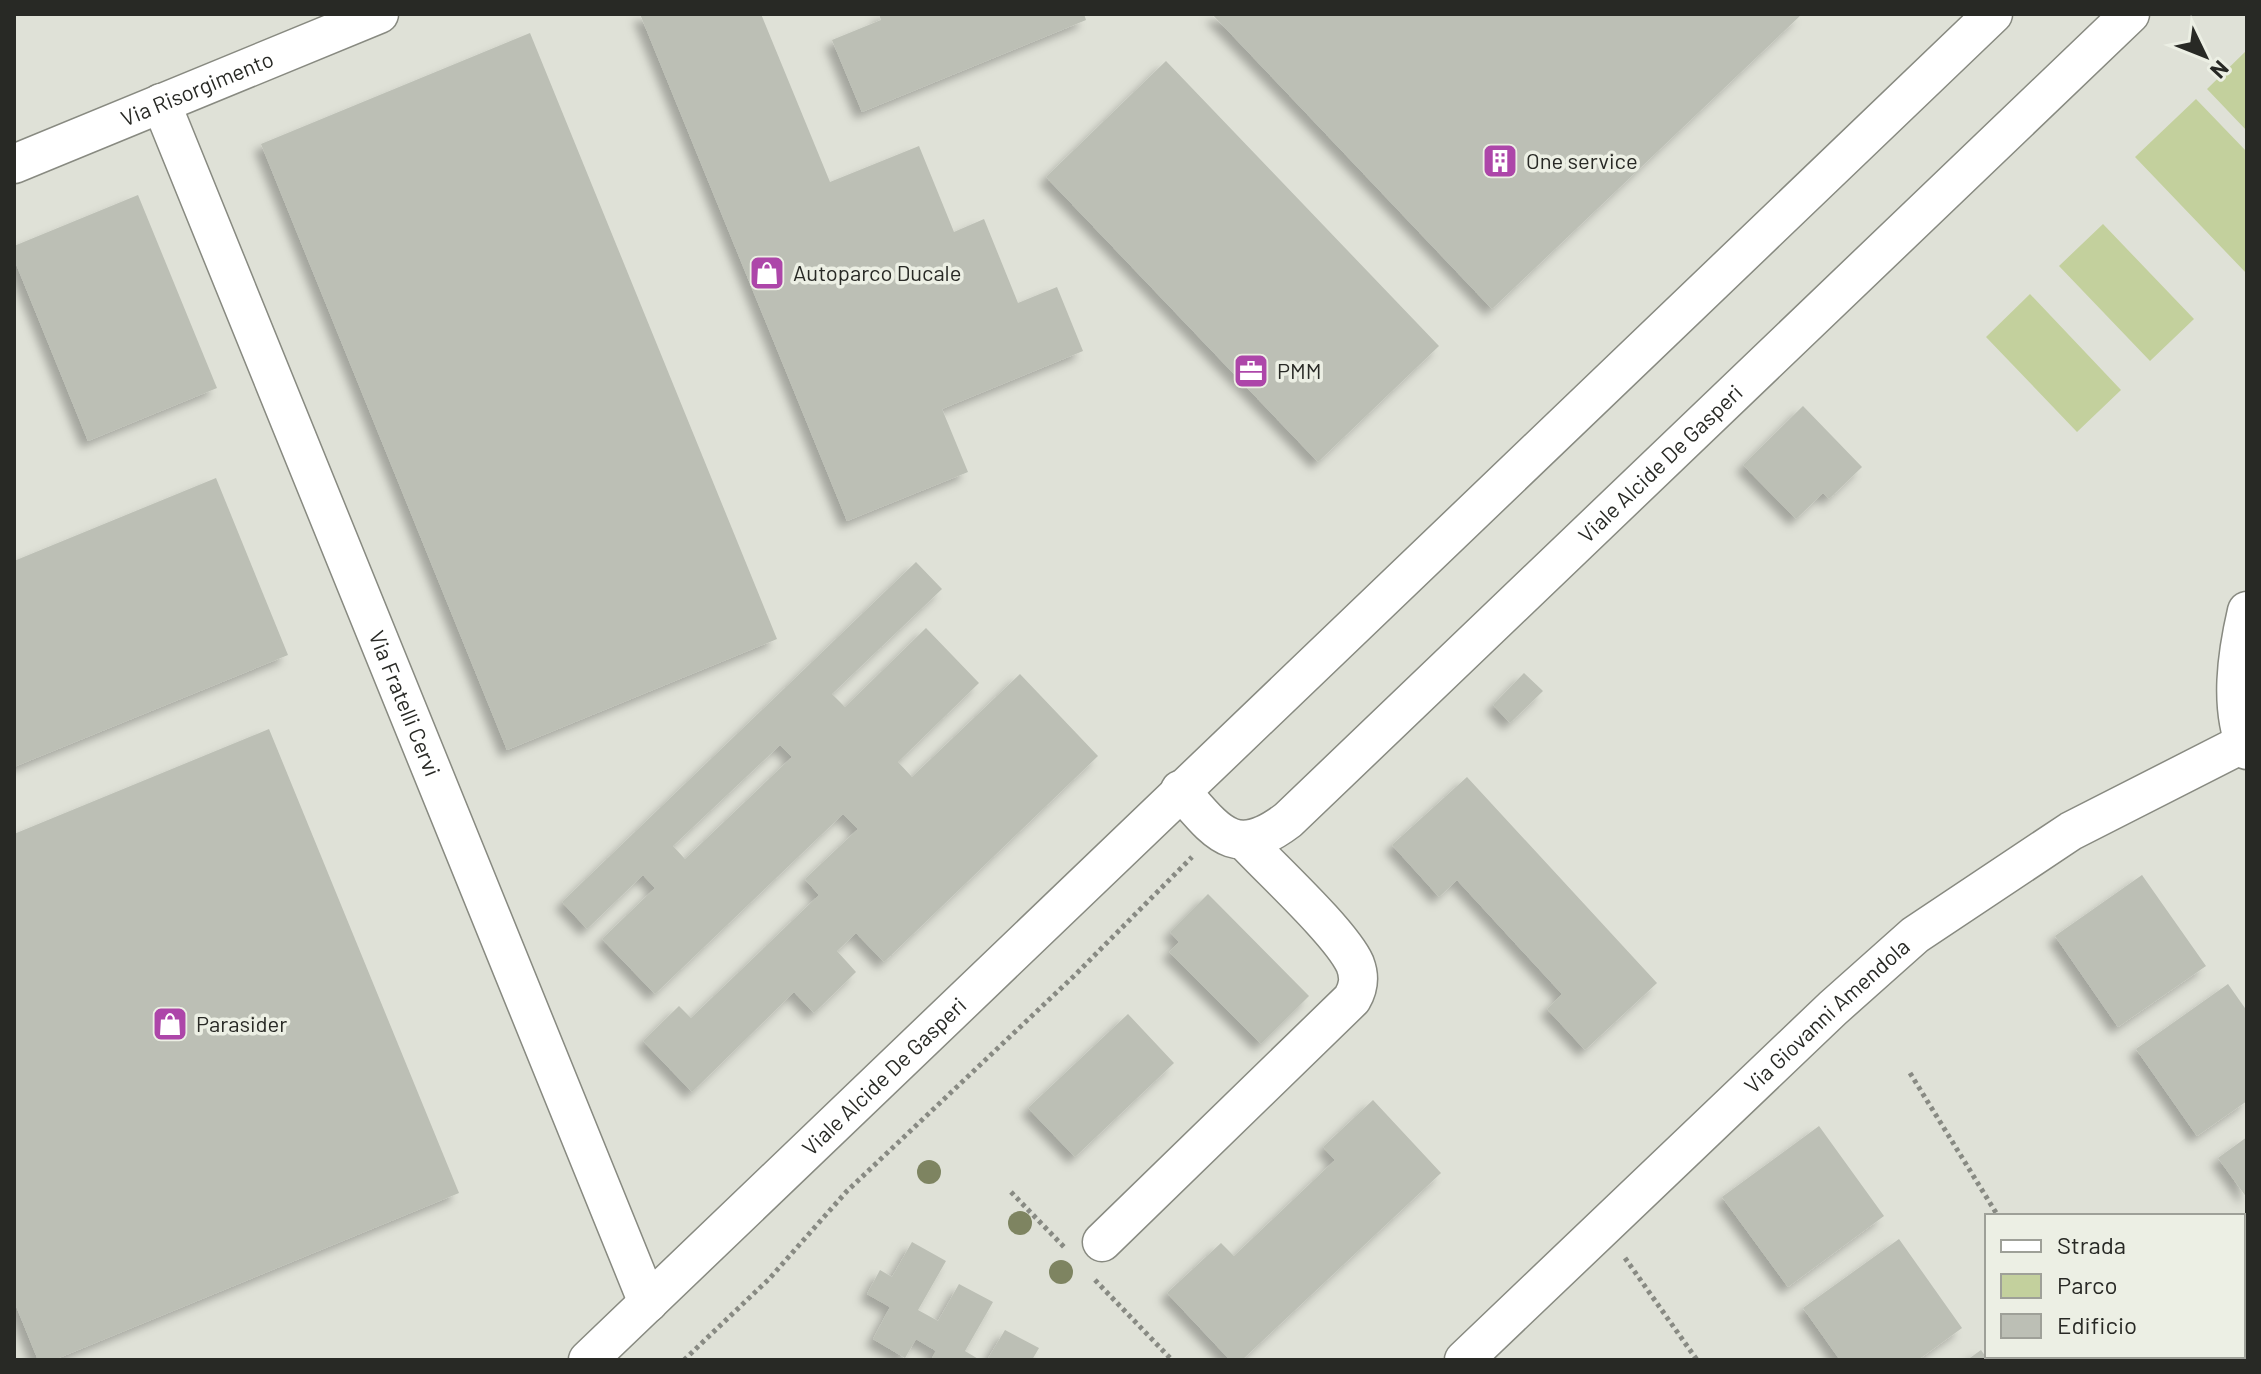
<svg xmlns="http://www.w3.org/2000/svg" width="2261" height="1374" font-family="Barlow,sans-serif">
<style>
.green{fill:#c3d09d}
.building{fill:#bcbfb5;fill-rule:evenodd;filter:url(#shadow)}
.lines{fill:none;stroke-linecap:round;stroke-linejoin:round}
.minor-casing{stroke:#888a81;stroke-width:41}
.path{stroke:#888a83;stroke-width:5;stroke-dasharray:4 4;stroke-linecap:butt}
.minor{stroke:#fff;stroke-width:38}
.tree{fill:#7e8461}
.labels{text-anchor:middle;stroke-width:7;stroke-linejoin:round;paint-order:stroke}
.street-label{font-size:22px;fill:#282925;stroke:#ecefe4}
.poi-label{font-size:22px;fill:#282925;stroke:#ecefe4;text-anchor:start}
</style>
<defs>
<filter id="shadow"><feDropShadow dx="-7" dy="7" stdDeviation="4" flood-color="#0004"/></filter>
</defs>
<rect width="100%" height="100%" fill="#dfe1d7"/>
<path class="green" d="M2247,50v81l-40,-42z
M2196,99l51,53v122l-112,-117z
M2103,224l91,95 -44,42 -91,-95z
M2030,294l91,96 -44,42 -91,-95z"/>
<path class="building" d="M640,14h121l69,168 89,-36 35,86 30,-13 34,84 39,-16 26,64 -141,58 26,63 -121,49z
M879,14h205l2,6 -224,92 -30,-72 49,-20z
M1212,14h590l-310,295z
M530,33l247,606 -270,111 -246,-606z
M1166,61l273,285 -121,116 -272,-285z
M138,195l79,193 -129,53 -74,-182v-13z
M1803,406l59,61 -33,32 -6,-6 -27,26 -53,-54z
M216,478l72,177 -274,112v-206z
M916,562l26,27 -110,105 13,13 81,-79 53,55 -81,79 14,15 108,-103 78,82 -214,206 -28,-29 -19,18 19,21 -42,41 -20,-21 -102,100 -49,-51 36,-35 12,12 128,-123 -14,-16 53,-50 -15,-15 -188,180 -53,-55 53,-51 -12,-13 -56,54 -25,-27zM780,745l12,12 -107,102 -12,-13z
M1524,673l19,18 -33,32 -17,-18z
M269,729l190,464 -405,167h-16l-24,-59v-467z
M1467,777l190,206 -72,67 -38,-41 15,-15 -105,-114 -18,17 -47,-52z
M2142,875l64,91 -88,61 -63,-91z
M1208,894l101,102 -48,48 -92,-92 10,-10 -9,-10z
M2228,984l19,27v90l-50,35 -61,-87z
M1128,1014l46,49 -99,94 -47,-49z
M1373,1100l68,73 -199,187h-12l-63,-67 54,-50 13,13 101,-96 -12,-13z
M1819,1126l65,90 -96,71 -66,-90z
M2247,1137v61l-29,-40z
M1899,1239l63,89 -44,32h-78l-37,-52z
M912,1242l34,19 -28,49 20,11 21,-37 34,18 -28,49 15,9h-49l5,-9 -20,-12 -11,19 -32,-19 17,-32 -23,-13 13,-24 12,7z
M1005,1330l34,18 -7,12h-45z
M1981,1350l7,10h-21z"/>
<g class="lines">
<defs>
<g id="minor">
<path id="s1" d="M161,103l487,1200"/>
<path id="s2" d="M14,164l365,-150"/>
<path d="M2247,611c-10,43 -18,96 0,139"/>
<path id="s3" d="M1180,790c37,42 54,71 108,30l842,-806"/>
<path d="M1102,1242l250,-243c7,-12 8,-22 3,-35 -14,-31 -84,-95 -109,-122"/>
<path id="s4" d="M588,1360l1405,-1346"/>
<path id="s5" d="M1464,1360l369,-352 82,-73 156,-104 173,-88"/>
</g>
</defs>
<use href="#minor" class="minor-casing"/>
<path class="path" d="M1910,1073l88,143
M1011,1192l55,57
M1625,1258l72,102
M1095,1280l77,80
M2113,1356l5,4
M684,1360l85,-81 78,-88 227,-215 118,-119"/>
<use href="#minor" class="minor"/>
</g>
<g class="tree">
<circle cx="929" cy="1172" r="12"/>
<circle cx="1020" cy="1223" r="12"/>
<circle cx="1061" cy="1272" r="12"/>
</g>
<defs>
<symbol id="building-square" viewBox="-11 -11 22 22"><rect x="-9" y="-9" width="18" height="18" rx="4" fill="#ad46a9" stroke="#ecefe4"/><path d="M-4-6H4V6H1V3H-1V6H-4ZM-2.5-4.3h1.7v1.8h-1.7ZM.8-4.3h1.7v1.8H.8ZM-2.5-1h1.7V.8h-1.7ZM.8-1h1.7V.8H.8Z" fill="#fff"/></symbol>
<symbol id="shop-square" viewBox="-11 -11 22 22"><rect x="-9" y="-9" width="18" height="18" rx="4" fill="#ad46a9" stroke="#ecefe4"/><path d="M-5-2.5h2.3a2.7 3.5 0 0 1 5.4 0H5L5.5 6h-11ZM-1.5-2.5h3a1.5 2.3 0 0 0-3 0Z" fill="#fff"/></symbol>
<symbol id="office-square" viewBox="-11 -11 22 22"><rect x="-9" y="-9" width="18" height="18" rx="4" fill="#ad46a9" stroke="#ecefe4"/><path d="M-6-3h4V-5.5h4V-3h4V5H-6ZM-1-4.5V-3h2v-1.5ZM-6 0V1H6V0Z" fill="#fff"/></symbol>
</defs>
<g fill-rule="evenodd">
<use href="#building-square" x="1480" y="141" width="40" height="40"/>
<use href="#shop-square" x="747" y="253" width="40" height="40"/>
<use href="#office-square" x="1231" y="351" width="40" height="40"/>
<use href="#shop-square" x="150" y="1004" width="40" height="40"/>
</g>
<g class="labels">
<g class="street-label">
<text dy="8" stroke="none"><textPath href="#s2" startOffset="198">Via Risorgimento</textPath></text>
<text dy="8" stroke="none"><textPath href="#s3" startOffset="648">Viale Alcide De Gasperi</textPath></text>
<text dy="8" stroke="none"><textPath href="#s1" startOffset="648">Via Fratelli Cervi</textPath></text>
<text dy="8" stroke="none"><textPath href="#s5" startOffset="500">Via Giovanni Amendola</textPath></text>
<text dy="8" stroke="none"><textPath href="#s4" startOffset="410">Viale Alcide De Gasperi</textPath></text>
</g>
<g class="poi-label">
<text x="1526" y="169">One service</text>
<text x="793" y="281">Autoparco Ducale</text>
<text x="1277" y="379">PMM</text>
<text x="196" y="1032">Parasider</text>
</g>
</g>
<rect width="2261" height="1374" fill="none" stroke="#282925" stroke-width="32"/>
<rect x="1985" y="1214" width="260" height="144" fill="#ecefe4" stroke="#9ea098" stroke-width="2"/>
<rect x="2001" y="1240" width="40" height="12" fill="#ffffff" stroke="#9ea098" stroke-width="2"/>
<text x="2057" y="1254" font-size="24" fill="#282925">Strada</text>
<rect x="2001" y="1274" width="40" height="24" fill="#c3d09d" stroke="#9ea098" stroke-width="2"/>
<text x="2057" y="1294" font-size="24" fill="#282925">Parco</text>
<rect x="2001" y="1314" width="40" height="24" fill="#bcbfb5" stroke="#9ea098" stroke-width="2"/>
<text x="2057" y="1334" font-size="24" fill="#282925">Edificio</text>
<g transform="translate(2205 56) rotate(133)" stroke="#ecefe4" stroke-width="6" paint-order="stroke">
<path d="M0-6L14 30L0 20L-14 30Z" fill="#282925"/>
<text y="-12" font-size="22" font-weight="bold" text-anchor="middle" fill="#282925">N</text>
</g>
</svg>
